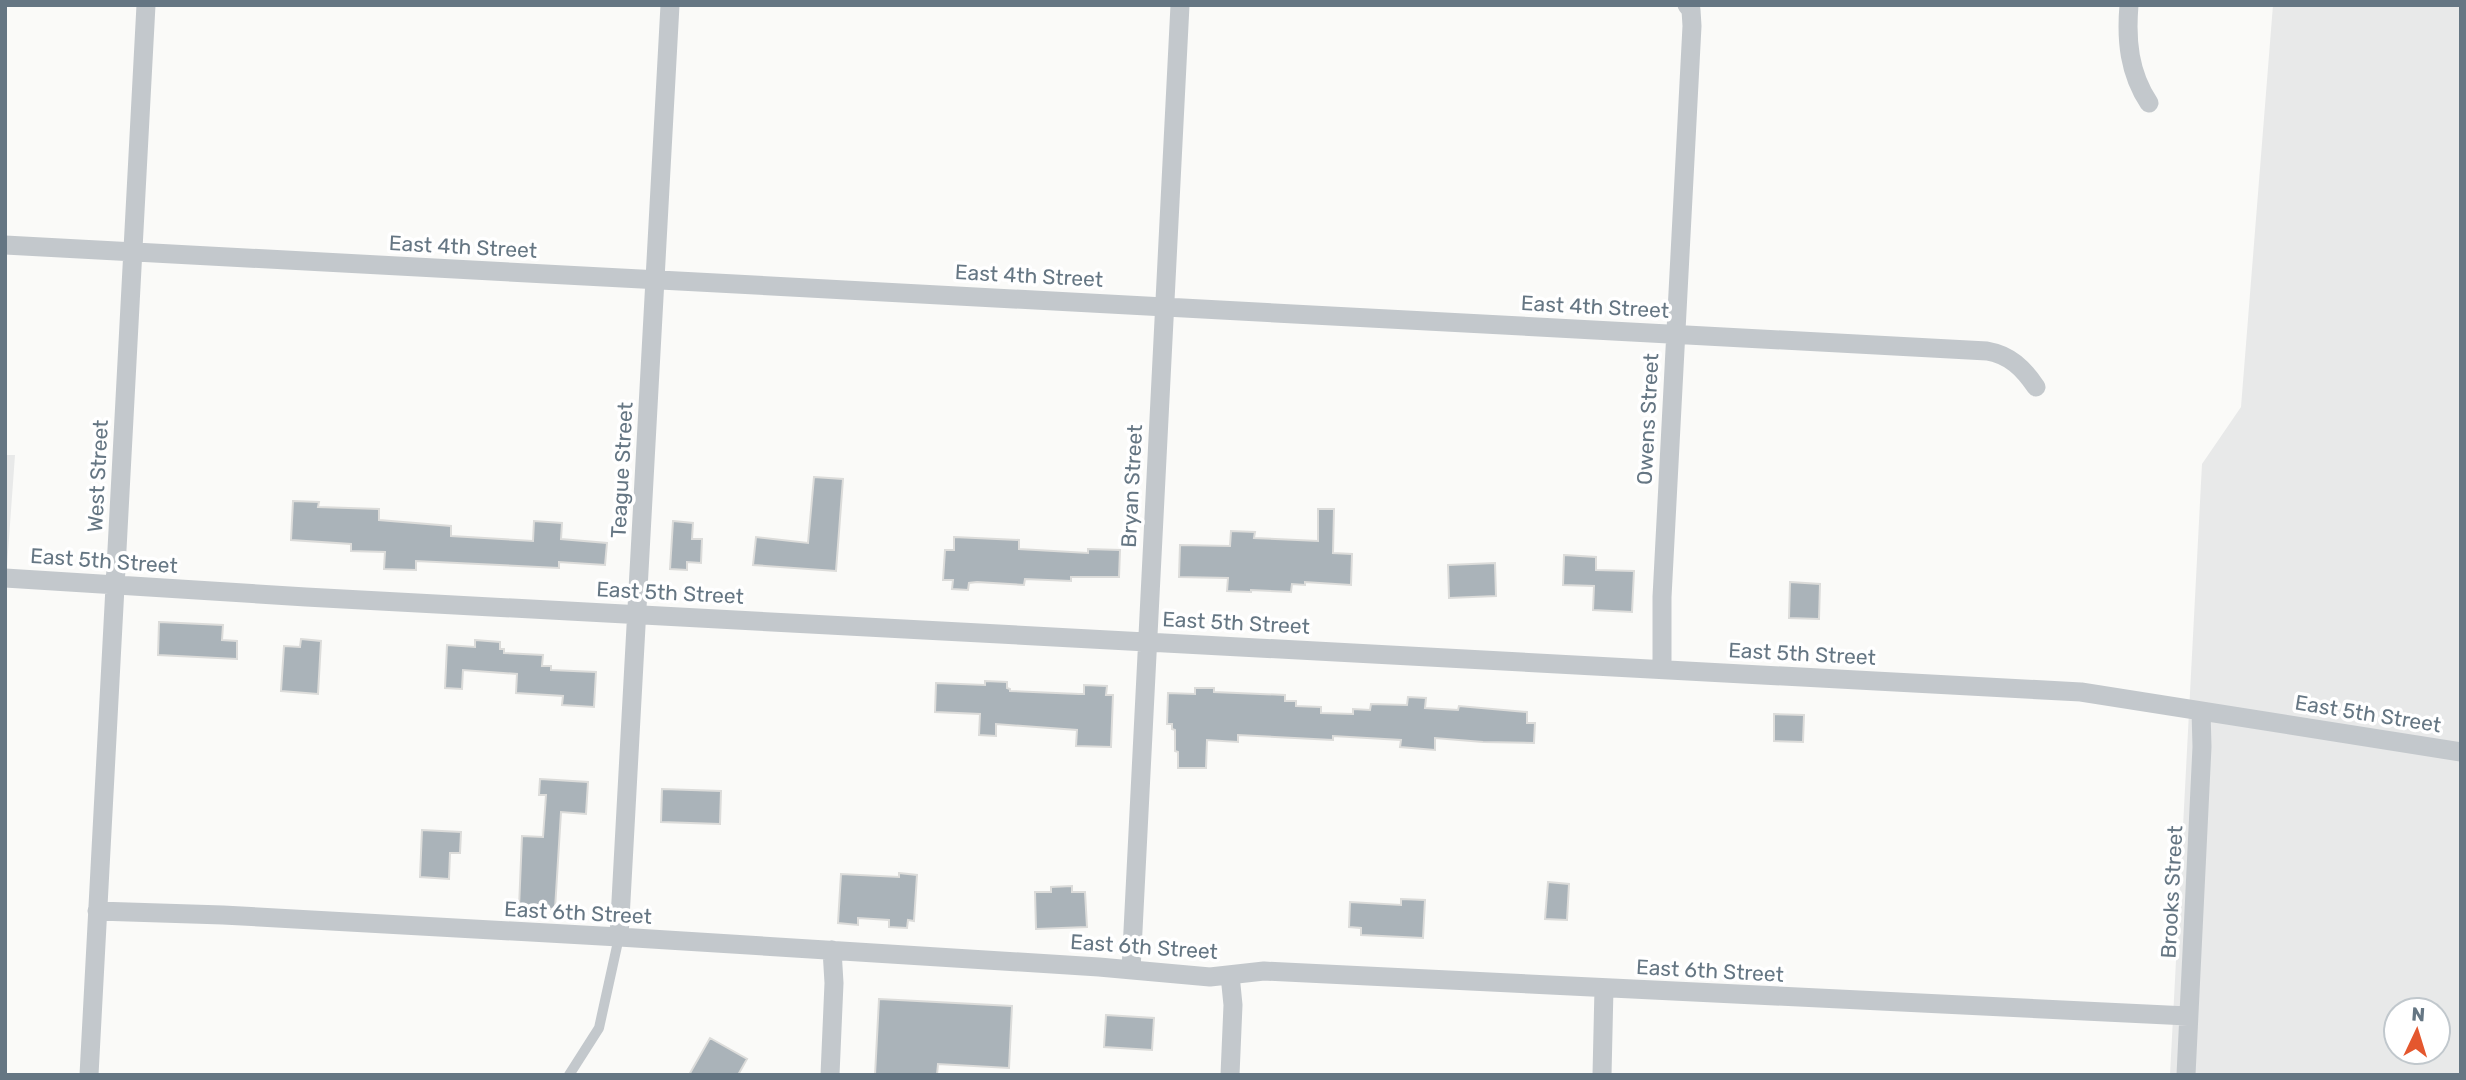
<svg xmlns="http://www.w3.org/2000/svg" width="2466" height="1080" font-family="Rubik,sans-serif">
<style>
.built{fill:#e8e9e9;fill-rule:evenodd}
.building{fill:#aab3b9;stroke:#dcdcda;stroke-width:2}
.lines{fill:none;stroke-linecap:round;stroke-linejoin:round}
.lane{stroke:#c3c8cc;stroke-width:10}
.street{stroke:#c3c8cc;stroke-width:19}
.labels{text-anchor:middle;stroke-width:7;stroke-linejoin:round;paint-order:stroke}
.street-label{font-size:21px;fill:#657683;stroke:#fff}
</style>
<rect width="100%" height="100%" fill="#fafaf8"/>
<path class="built" d="M2273,5h188v1070h-291l32,-611 39,-57zM2396,1010h42v42h-42z
M5,455h10l-8,111h-2z"/>
<path class="building" d="M814,477l29,2 -7,92 -83,-6 3,-28 52,6z
M293,501l26,1 -1,5 61,2v11l72,6v10l82,5 1,-20 28,2 -1,16 46,4 -2,22 -46,-3v6l-143,-7v9l-32,-1 1,-17 -34,-1v-7l-60,-4z
M1318,509h16l-1,44 19,1 -1,31 -46,-3v3l-13,-1 -1,8 -40,-2v2l-24,-1 1,-13 -49,-1 1,-32 50,1 1,-15 24,1 -1,6 64,3z
M673,521l20,2 -1,16h10l-1,24 -14,-1v8l-17,-1z
M954,537l65,3v9l69,4v-4l32,1 -1,27h-48v4l-46,-2 -1,6 -47,-3 -8,1 -1,7 -16,-1 1,-9h-10l2,-30h9z
M1564,555l32,2v13l38,1 -2,41 -39,-2 1,-24 -31,-1z
M1495,563l1,33 -47,2 -1,-33z
M1790,582l30,2 -1,35 -30,-1z
M159,622l64,3 -1,15 15,1v18l-79,-4z
M301,639l20,2 -3,53 -37,-3 3,-45 16,1z
M475,640l25,2v7h4v4l39,2 -1,11h9v4l45,2 -2,35 -32,-2 1,-9 -47,-3 1,-19 -54,-4 -1,19 -17,-1 2,-43 28,2z
M985,681l22,1v6l3,1v2l69,3h5v-9l23,1 -1,9h7l-2,52 -35,-1 1,-16 -81,-6v12l-17,-1 1,-21 -45,-2 1,-29 49,2z
M1195,688h19v4l71,3v6h11v5l25,1v6l32,1v-5l17,1 1,-6 36,1 1,-8 18,1 -1,10 33,2 1,-4 68,6v11h8l-1,20 -51,-1 -48,-4v12l-35,-3 1,-7 -68,-4v4l-95,-5v7l-31,-2 -1,28h-28v-16l-3,-1v-21l-3,-1v-5h-5l1,-31 27,1z
M1774,714l30,1 -1,27 -29,-1z
M540,779l48,3 -2,32 -25,-2 -6,97 -36,-1 3,-72 21,1 3,-42h-7z
M662,789l59,2 -1,33 -59,-2z
M422,830l39,2 -1,21h-10l-1,26 -29,-2z
M899,873l18,2 -3,46 -6,-1 -1,8 -18,-1v-7l-31,-2v7l-20,-2 3,-49 58,3z
M1548,882l21,2 -2,36 -22,-1z
M1072,886v6h13l2,35 -51,2 -1,-37h16v-5z
M1401,899l24,1 -2,38 -62,-3v-7l-12,-1 1,-25 51,3z
M879,999l133,7 -3,62 -71,-4 -1,11h-62z
M1106,1015l48,3 -2,32 -48,-3z
M710,1038l37,21 -9,16h-49z"/>
<g class="lines">
<path class="lane" d="M569,1075l30,-47 20,-91"/>
<path class="street" d="M2129,5c-3,35 0,68 20,98
M5,245l1982,106c23,4 36,17 49,36
M5,578l301,19 1775,95 380,60
M1662,669v-72l30,-571 -1,-16 -4,-5
M97,911l126,4 396,22 480,30 111,10 54,-6 924,45
M619,937l51,-932
M1131,970l49,-965
M89,1075l57,-1070
M830,1075l4,-92 -2,-33
M1230,1075l3,-70 -3,-30
M1602,1075l2,-87
M2186,1075l16,-328 -1,-36"/>
</g>
<g class="labels">
<g class="street-label">
<text transform="translate(463 247) rotate(3)" y="7">East 4th Street</text>
<text transform="translate(1029 276) rotate(3)" y="7">East 4th Street</text>
<text transform="translate(1595 307) rotate(3)" y="7">East 4th Street</text>
<text transform="translate(1648 419) rotate(-87)" y="7">Owens Street</text>
<text transform="translate(622 470) rotate(-87)" y="7">Teague Street</text>
<text transform="translate(98 476) rotate(-87)" y="7">West Street</text>
<text transform="translate(1132 486) rotate(-87)" y="7">Bryan Street</text>
<text transform="translate(104 561) rotate(4)" y="7">East 5th Street</text>
<text transform="translate(670 593) rotate(3)" y="7">East 5th Street</text>
<text transform="translate(1236 623) rotate(3)" y="7">East 5th Street</text>
<text transform="translate(1802 654) rotate(3)" y="7">East 5th Street</text>
<text transform="translate(2368 714) rotate(9)" y="7">East 5th Street</text>
<text transform="translate(2172 892) rotate(-87)" y="7">Brooks Street</text>
<text transform="translate(578 913) rotate(3)" y="7">East 6th Street</text>
<text transform="translate(1144 947) rotate(4)" y="7">East 6th Street</text>
<text transform="translate(1710 971) rotate(3)" y="7">East 6th Street</text>
</g>
</g>
<rect width="2466" height="1080" fill="none" stroke="#657683" stroke-width="14"/>
<g transform="translate(2417 1031) rotate(4)"><circle r="33" fill="#ffffff" stroke="#c1c8cd" stroke-width="2"/>
<path d="M0-5L12 26L0 18L-12 26Z" fill="#e4572e"/>
<text y="-10" font-size="19" font-weight="bold" text-anchor="middle" fill="#657683">N</text>
</g>
</svg>
